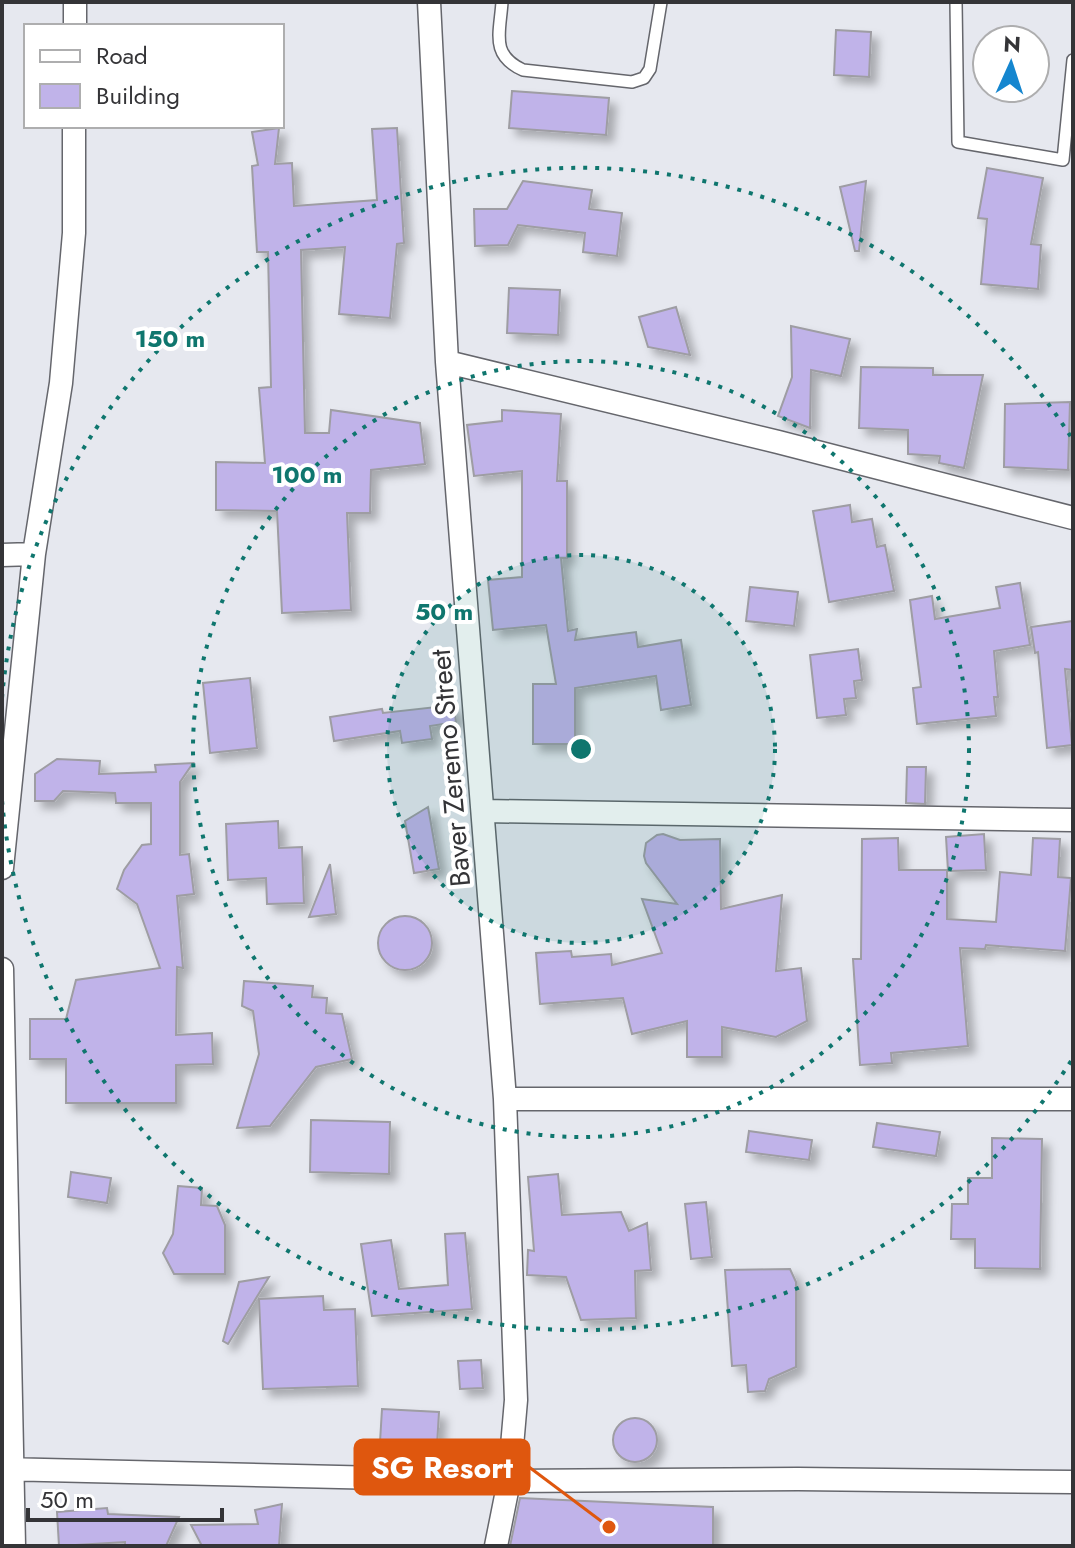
<svg xmlns="http://www.w3.org/2000/svg" width="1075" height="1548" font-family="Jost,sans-serif">
<style>
.building{fill:#c0b3e9;stroke:#9e9da3;stroke-width:2;filter:url(#shadow)}
.lines{fill:none;stroke-linecap:round;stroke-linejoin:round}
.service-casing{stroke:#65666c;stroke-width:14}
.minor-casing{stroke:#65666c;stroke-width:25}
.service{stroke:#fff;stroke-width:11}
.minor{stroke:#fff;stroke-width:22}
.ring{fill:none;stroke:#0f766e;stroke-width:4;stroke-dasharray:4 8}
.labels{text-anchor:middle;stroke-width:8;stroke-linejoin:round;paint-order:stroke}
.street-label{font-size:28px;fill:#343437;stroke:#fff}
.centre{fill:#0f766e;stroke:#fff;stroke-width:4}
.ring-label{font-size:24px;text-anchor:middle;font-weight:bold;fill:#0f766e;stroke:#fff;stroke-width:8;stroke-linejoin:round;paint-order:stroke}
.leader{fill:none;stroke:#df570e;stroke-width:3}
.callout-dot{fill:#df570e;stroke:#fff;stroke-width:3}
.callout{fill:#df570e;stroke:#df570e;stroke-width:3}
.callout-label{font-size:30px;text-anchor:middle;font-weight:bold;fill:#fff}
</style>
<defs>
<filter id="shadow"><feDropShadow dx="7" dy="7" stdDeviation="4" flood-color="#0004"/></filter>
</defs>
<rect width="100%" height="100%" fill="#e6e8ef"/>
<path class="building" d="M836,30l35,2 -2,45 -35,-2z
M512,91l97,7 -3,37 -97,-7z
M279,128l-4,36 17,-1 2,43 83,-6 -5,-71 25,-1 7,115 -7,1 -7,74 -51,-4 6,-67 -44,3 4,183h24l2,-23 89,13 5,41 -54,6 -1,43h-23l4,97 -69,3 -5,-102 -61,-1v-48l49,1 -6,-75 12,-1 -3,-135h-11l-5,-86 6,-1 -6,-33z
M987,168l56,10 -12,66 10,1 -3,44 -57,-5 6,-65 -9,-1z
M523,181l69,9 -3,19 33,4 -5,43 -34,-4 2,-19 -67,-8 -10,20 -33,1 -1,-37h33z
M866,181l-7,70h-4l-15,-64z
M509,288l51,2 -2,45 -51,-2z
M676,307l14,48 -42,-8 -9,-30z
M791,326l59,13 -9,37 -30,-6 -1,58 -32,-12 14,-39z
M861,367l72,1v7h50l-19,93 -25,-5 1,-7 -32,-2v-24l-49,-2z
M1070,402l-2,68 -64,-3 1,-63z
M502,410l59,4 -4,67h10v77h-6l7,73 9,-2 -2,11 61,-8 2,15 43,-7 10,65 -30,5 -5,-34 -81,12v56h-42v-60h23l-10,-59 -53,5 -5,-50 34,-3v-106l-48,5 -7,-51 35,-4z
M850,505l2,17 20,-3 5,28 8,-2 9,46 -65,11 -16,-91z
M1020,583l10,62 -36,6 4,46h-4l2,19 -79,8 -4,-36 8,-1 -11,-87 22,-4 3,23 65,-11 -4,-21z
M750,587l48,5 -4,34 -48,-5z
M1073,621v49l-8,-1 7,76 -25,3 -9,-96 -3,1 -4,-26z
M858,649l4,31 -8,1 2,17 -12,1 2,16 -29,3 -7,-63z
M250,678l7,70 -47,5 -7,-70z
M454,705l2,17 -26,4 2,13 -30,4 -2,-12 -66,10 -4,-24 52,-8 1,4z
M57,759l43,2 -1,13 57,-2 -1,-7 38,-2 -13,19v73l9,-1 5,40 -17,2 6,72 -6,-1 -1,68 36,-2 1,31 -37,1v38h-110v-44h-36v-40h36l10,-39 84,-12 -23,-64 -20,-15 7,-19 18,-25 9,-1v-41h-35l-1,-10 -52,-2 -9,10h-19v-27z
M907,767h19l-1,37 -19,-1z
M428,807l11,62 -25,4 -9,-52z
M278,821l1,27 23,-1 2,56 -37,1 -1,-26 -38,2 -2,-56z
M663,834l17,6 40,-1 1,70 61,-14 -6,76 25,-3 6,53 -31,16 -54,-10v30h-35v-36l-55,13 -9,-36 -83,6 -4,-51 35,-2 1,6 39,-3 1,11 50,-12 -20,-54 35,5 -31,-41 -2,-7 2,-13 11,-8z
M984,834l2,36 -38,1 -2,-34z
M898,838l1,32h48v49l49,3 4,-50 31,3 2,-37 27,1 -2,38 13,1 -6,73 -79,-6 -1,4 -25,-1 8,98 -77,7 1,10 -32,2 -7,-106h8l1,-120z
M330,864l6,50 -27,3z
M378 943a27 27 0 1 1 54 0a27 27 0 1 1-54 0Z
M244,981l69,5 -1,11 15,1 -1,15 16,1 10,45 -36,8 -46,59 -33,2 22,-74 -6,-43 -11,-5z
M311,1120l79,2 -1,52 -79,-2z
M877,1123l63,9 -4,24 -63,-9z
M749,1131l63,9 -3,20 -63,-8z
M992,1138l50,1 -2,130 -65,-1v-29h-24l1,-35h16v-26h24z
M71,1172l40,6 -4,25 -39,-6z
M558,1174l4,41 59,-3 8,19 18,-8 4,47 -16,1 1,47 -55,2 -15,-43 -39,-2 1,-25 6,1 -6,-74z
M178,1186l24,2 -1,17 16,1 8,19v49h-51l-11,-21 10,-19z
M706,1202l6,55 -21,2 -6,-55z
M465,1233l7,76 -100,7 -11,-72 30,-4 8,49 49,-4 -3,-51z
M790,1269l6,13v85l-27,12 -4,12 -17,1 -2,-27 -14,1 -7,-96z
M269,1277l-41,67 -5,-3 16,-59z
M323,1296l1,14 31,-1 3,77 -95,3 -4,-90z
M481,1360l2,28 -23,1 -2,-28z
M382,1409l57,3 -2,33 -57,-3z
M613 1440a22 22 0 1 1 44 0a22 22 0 1 1-44 0Z
M520,1498l193,9v39h-203z
M282,1504l-3,42h-77l-11,-21 67,-1 -3,-14z
M107,1508l1,6 71,3 -13,29h-41v-4l-66,4 -2,-34z"/>
<g class="lines">
<defs>
<path id="service" d="M502,2c-2,31 -12,53 21,68l109,12 12,-4 6,-9 11,-67
M956,2l2,140 105,18 10,-100"/>
<path id="minor" d="M429,2l18,360 58,737 11,301 -7,81 -13,65
M75,26v-24
M447,362l331,80 295,76
M2,555l32,-1
M484,811l589,9
M2,868l32,-314 27,-171 13,-150v-107
M2,969l12,577
M505,1099h568
M2,1469l507,12 289,-2 275,3"/>
</defs>
<use href="#service" class="service-casing"/>
<use href="#minor" class="minor-casing"/>
<use href="#service" class="service"/>
<use href="#minor" class="minor"/>
</g>
<circle cx="581" cy="749" r="194" fill="#0f766e" fill-opacity=".12"/>
<g class="ring">
<circle cx="581" cy="749" r="194"/>
<circle cx="581" cy="749" r="388"/>
<path d="M1071 1061A581 581 0 0 1 2 800M2 698A581 581 0 0 1 1071 437"/>
</g>
<g class="labels">
<g class="street-label">
<text transform="translate(450 768) rotate(-95)" y="10">Baver Zeremo Street</text>
</g>
</g>
<circle cx="581" cy="749" r="12" class="centre"/>
<g class="ring-label">
<text x="170" y="347">150 m</text>
<text x="307" y="483">100 m</text>
<text x="444" y="620">50 m</text>
</g>
<path class="leader" d="M609 1527L529 1467"/>
<circle class="callout-dot" cx="609" cy="1527" r="8"/>
<rect class="callout" x="355" y="1440" width="174" height="54" rx="8"/>
<g class="callout-label">
<text x="442" y="1478">SG Resort</text>
</g>
<rect width="1075" height="1548" fill="none" stroke="#343437" stroke-width="8"/>
<rect x="24" y="24" width="260" height="104" fill="#ffffff" stroke="#aeaeaf" stroke-width="2"/>
<rect x="40" y="50" width="40" height="12" fill="#ffffff" stroke="#aeaeaf" stroke-width="2"/>
<text x="96" y="64" font-size="24" fill="#343437">Road</text>
<rect x="40" y="84" width="40" height="24" fill="#c0b3e9" stroke="#aeaeaf" stroke-width="2"/>
<text x="96" y="104" font-size="24" fill="#343437">Building</text>
<g transform="translate(1011 64) rotate(3)"><circle r="38" fill="#ffffff" stroke="#aeaeaf" stroke-width="2"/>
<path d="M0-6L14 30L0 20L-14 30Z" fill="#1586cf"/>
<text y="-12" font-size="22" font-weight="bold" text-anchor="middle" fill="#343437">N</text>
</g>
<path d="M28 1508v12h194v-12" fill="none" stroke="#343437" stroke-width="4"/>
<text x="40" y="1508" font-size="24" fill="#343437" stroke="#ffffff" stroke-width="6" paint-order="stroke">50 m</text>
</svg>
